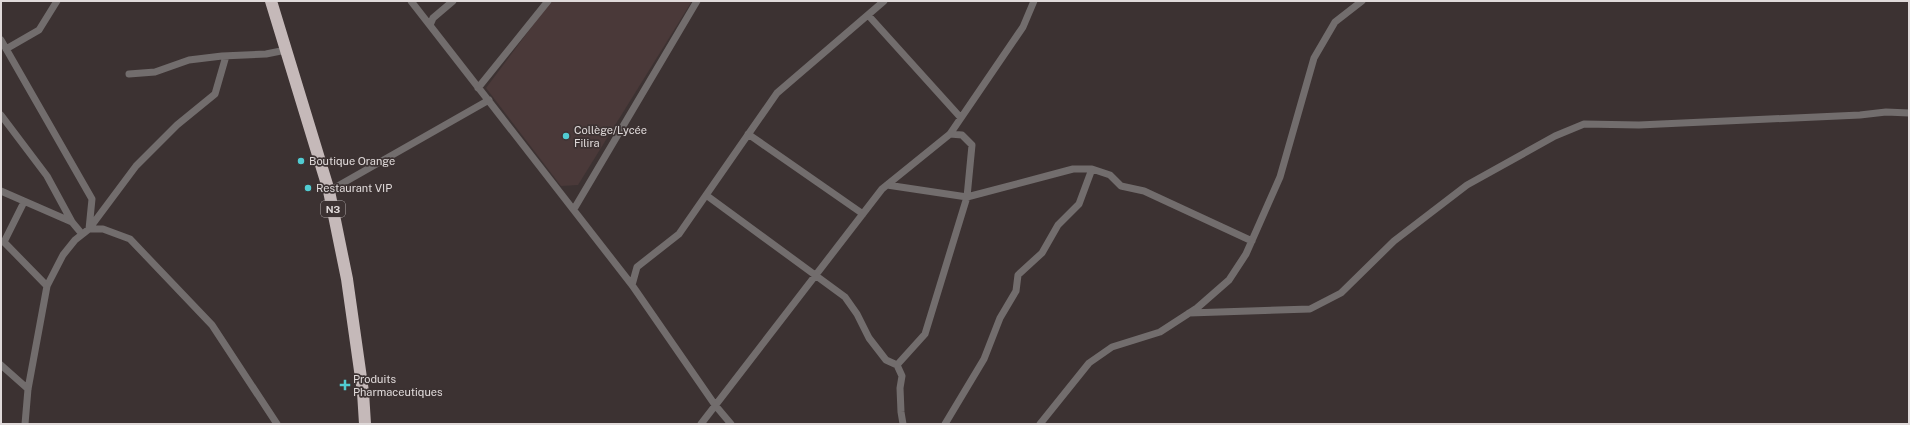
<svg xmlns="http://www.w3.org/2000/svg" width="1910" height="425" font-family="'Public Sans',sans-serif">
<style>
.built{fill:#4a3939}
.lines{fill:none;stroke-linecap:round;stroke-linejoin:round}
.street{stroke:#726d6d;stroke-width:7}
.highway{stroke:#c5b9b9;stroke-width:12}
.poi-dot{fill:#51ccd2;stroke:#3c3232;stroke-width:1.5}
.labels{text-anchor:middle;stroke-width:3.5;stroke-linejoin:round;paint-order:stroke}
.shield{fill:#3c3232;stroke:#afa8a8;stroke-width:1}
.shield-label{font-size:10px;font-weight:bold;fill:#e0dada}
.poi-label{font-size:11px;fill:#e0dada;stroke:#3c3232;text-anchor:start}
</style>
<rect width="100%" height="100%" fill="#3c3232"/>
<path class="built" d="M551,1h141l-114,184 -17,1 -75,-98z"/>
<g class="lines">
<path class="street" d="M411,1l221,284 83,120 16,19
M868,15l93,103
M430,25l3,-7 20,-17
M1,40l91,159 -3,30
M6,49l33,-19 18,-29
M129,74l26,-2 34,-12 33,-4 44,-2 20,-4
M478,88l70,-87
M1,115l46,61 25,46 10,12
M748,134l115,80
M887,185l80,12 106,-28h19l18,6 11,11 23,5 108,50
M1,191l71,31
M329,191l160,-91
M706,195l139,102 12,17 12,24 17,22 11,5
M574,209l123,-208
M89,229l47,-63 41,-41 38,-31 11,-38
M1,242h3l43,44
M4,242l20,-40
M632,285l5,-18 42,-33 98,-141 107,-92
M1189,313l121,-4 31,-16 53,-52 73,-56 88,-49 29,-12 55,1 221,-10 26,-3 23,1
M1,365l27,24
M25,424l3,-35 19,-103 16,-31 12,-15 14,-11h14l27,10 82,86 65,99
M701,424l181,-235 68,-55 73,-107 11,-26
M903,424l-2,-12 -1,-24 2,-12 -5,-11 28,-31 42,-137 5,-52 -10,-10 -12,-1
M945,424l39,-65 16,-41 16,-27 2,-16 24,-22 16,-28 21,-21 13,-35
M1040,424l49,-61 23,-16 48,-15 37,-24 32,-28 17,-26 34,-77 34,-119 21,-36 27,-21"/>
<path class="highway" d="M271,1l58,190 18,88 16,113 2,32"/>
</g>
<g class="poi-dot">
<circle cx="566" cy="136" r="4"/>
<circle cx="301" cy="161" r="4"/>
<circle cx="308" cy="188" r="4"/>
<path d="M343 379h4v4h4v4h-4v4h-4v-4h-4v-4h4z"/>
</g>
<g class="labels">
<rect class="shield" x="321" y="201" width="24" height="16" rx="3"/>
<g class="shield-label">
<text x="333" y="213">N3</text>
</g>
<g class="poi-label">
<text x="574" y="134">Collège/Lycée<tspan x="574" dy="13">Filira</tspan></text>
<text x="309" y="165">Boutique Orange</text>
<text x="316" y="192">Restaurant VIP</text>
<text x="353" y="383">Produits<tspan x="353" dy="13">Pharmaceutiques</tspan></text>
</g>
</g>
<rect width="1910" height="425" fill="none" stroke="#e0dada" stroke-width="4"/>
</svg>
